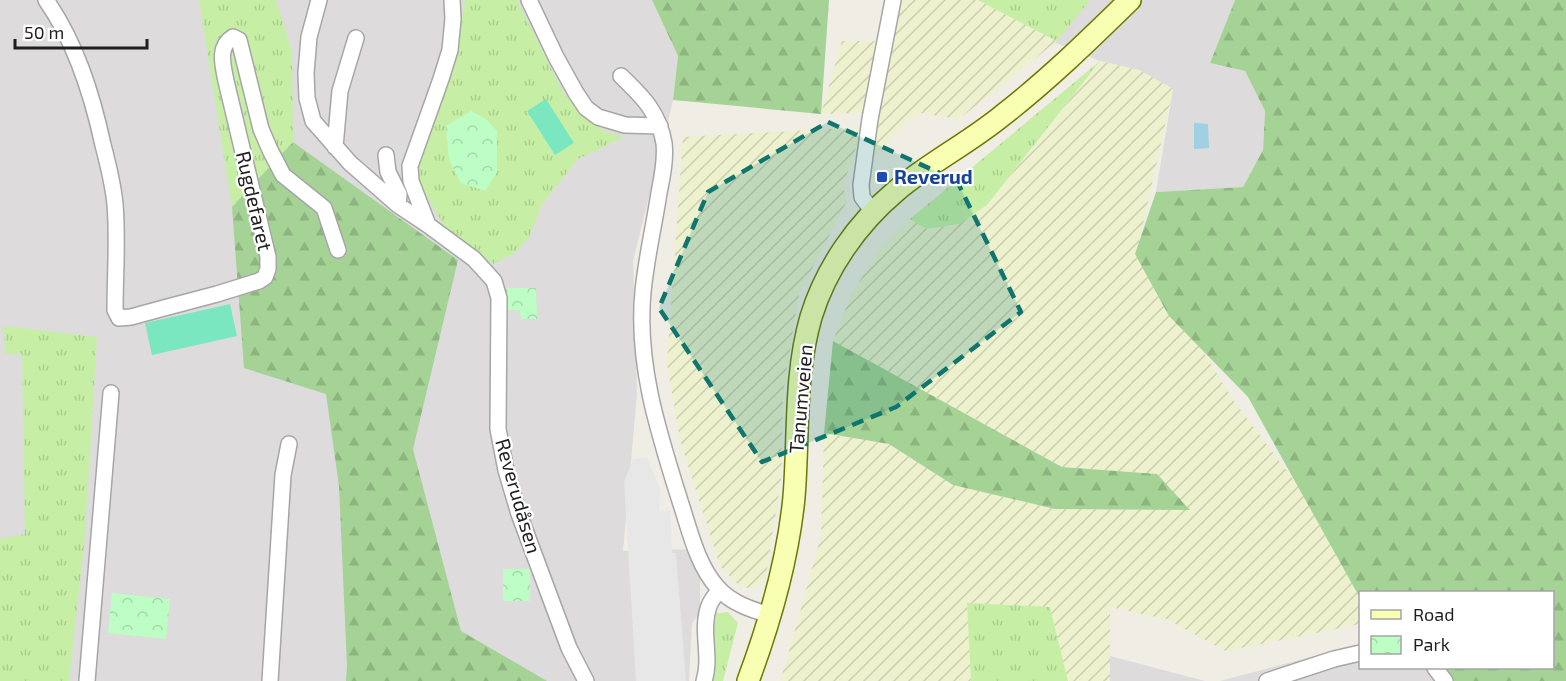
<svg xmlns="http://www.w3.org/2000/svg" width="1566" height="681" font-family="'Exo 2',sans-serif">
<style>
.residential{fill:#dddbdb}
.farmland{fill:url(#farmland-furrows)}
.grass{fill:url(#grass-tufts)}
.forest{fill:url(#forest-firs)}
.park{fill:url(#park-crowns)}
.pitch{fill:#7ae7c1}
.parking{fill:#e7e7e7}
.water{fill:#a0d0e2}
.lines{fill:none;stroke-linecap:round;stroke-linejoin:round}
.minor-casing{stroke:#a6a6a6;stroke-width:18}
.secondary-casing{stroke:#697b00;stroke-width:24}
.minor{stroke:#fff;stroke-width:15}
.secondary{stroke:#f8ffb3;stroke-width:21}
.marked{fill:#0f766e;fill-opacity:0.2;stroke:#0f766e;stroke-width:4.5;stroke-dasharray:12 8;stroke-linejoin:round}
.transit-dot{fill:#1a4fb4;stroke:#fff;stroke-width:2}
.labels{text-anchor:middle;stroke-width:4.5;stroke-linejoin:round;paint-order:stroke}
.transit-label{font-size:20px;font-weight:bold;fill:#164399;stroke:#fff;text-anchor:start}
.street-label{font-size:20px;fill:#1f1f1f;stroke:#fff}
</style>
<defs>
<pattern id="farmland-furrows" width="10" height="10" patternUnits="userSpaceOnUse" patternTransform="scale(1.5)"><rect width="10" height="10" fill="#edf1cd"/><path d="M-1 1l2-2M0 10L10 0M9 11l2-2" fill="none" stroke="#cbceb0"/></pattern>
<pattern id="grass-tufts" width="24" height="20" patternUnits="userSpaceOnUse" patternTransform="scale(1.5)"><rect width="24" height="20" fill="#c6efa5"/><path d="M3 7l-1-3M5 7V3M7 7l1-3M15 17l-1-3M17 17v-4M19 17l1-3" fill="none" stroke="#aacc8e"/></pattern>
<pattern id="forest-firs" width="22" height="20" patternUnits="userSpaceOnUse" patternTransform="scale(1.5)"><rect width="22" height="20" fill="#a5d395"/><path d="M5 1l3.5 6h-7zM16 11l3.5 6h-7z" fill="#8eb580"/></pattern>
<pattern id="park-crowns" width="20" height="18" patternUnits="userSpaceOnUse" patternTransform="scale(1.5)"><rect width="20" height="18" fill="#bdfec5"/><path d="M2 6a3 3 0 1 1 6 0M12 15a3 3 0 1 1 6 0" fill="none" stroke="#a2d9a9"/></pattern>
</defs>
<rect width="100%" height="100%" fill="#f0ede4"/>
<path class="residential" d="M0,0h652l26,56 -5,44 -40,161 4,133 -14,157 77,-2v64l-8,10 -3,58h-689z
M952,0h283l-25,63 35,8 20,40 -2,39 -20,37 -87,5 17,-103 -34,-19 -39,-9z
M1360,644v24h79l16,13h-235z
M1110,656l95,25h-95z"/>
<path class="farmland" d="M900,0h78l79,41 -98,78 -38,-6 -16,10 -33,37 -3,-2z
M842,41h36l-12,72 -45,1z
M1100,61l39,9 34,19 -35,158 95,153 79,104 48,92v28l-134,27 -60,-32 -56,-12v74h-42l-18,-74 -83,-3 4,77h-191l7,-22 34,-123 3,-103 65,11 64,41 102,24 134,1 -32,-36 -95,-7 -229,-126 18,-46 27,-44 32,-32 16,10 33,-5 28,-19z
M846,128l15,5 -18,53 4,15 -48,93 -16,99 -2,87 -16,101 -15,8 -14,-6 -16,-17 -40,-126 -13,-77 16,-226z"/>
<path class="grass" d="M199,0h77l16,52 1,90 -61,65z
M465,0h52l47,94 40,37 20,6 -46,22 -36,45 -13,33 -13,15 -23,12 -48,-37 -27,-45 2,-22 40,-129z
M978,0h112l-33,41z
M1100,61l-113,144 -28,19 -33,5 -16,-10z
M4,326l93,11 -12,198 -16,146h-69v-142l25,-5 -3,-180h-17z
M967,603l83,4 18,74h-97z
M728,612l10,11 -15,58h-17l9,-33 -3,-34z"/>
<path class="forest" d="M652,0h177l-8,114 -148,-14 5,-44z
M1235,0h331v681h-113l-18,-13h117v-76h-192v6l-112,-201 -79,-81 -34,-62 21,-62 87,-5 20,-37 2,-39 -20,-40 -35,-8z
M293,142l165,118 -45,189 48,182 86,50h-201l1,-15 -8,-180 -13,-92 -82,-26 -12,-161z
M833,341l229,126 95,7 33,36 -135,-1 -102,-24 -64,-41 -65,-11z"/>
<path class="park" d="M471,111l15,8 11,12v41l-12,19 -24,-8 -12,-23 -3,-34z
M506,288h30l1,31h-16l-1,-9h-13z
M503,569h27v32h-27z
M112,593l58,6 -4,40 -58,-6z"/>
<path class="pitch" d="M546,99l28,44 -19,12 -28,-44z
M230,304l7,32 -85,19 -7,-32z"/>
<path class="parking" d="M647,458l13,31 -1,23 11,-2 2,43h4l10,128h-50l-12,-199 9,-23z"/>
<path class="water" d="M1194,123l14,1 1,24 -15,1z"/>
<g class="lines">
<defs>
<path id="minor" d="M46,0c30,43 46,94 57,145 5,19 10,39 12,59 3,36 0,71 0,106l4,8 12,-1 33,-9 53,-14 42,-13 6,-4 3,-8v-12l-42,-176c-3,-16 -9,-34 7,-44l6,3 22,89 9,21 13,25 41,33 14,42
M319,0l-10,37 -3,36 1,25 6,23 37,42 48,42 30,20 46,34 20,22 5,17 -1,131 8,41 13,44 50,134 17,33
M529,0l27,57 20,36 10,15 12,9 27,8 35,1
M621,76c22,21 38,37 43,67 2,16 -2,35 -5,50 -5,33 -13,66 -16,99 -7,72 16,142 37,209 10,30 17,64 38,87 13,15 34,22 52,27
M335,147l5,-56 16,-53
M386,155l2,17 11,22 -1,11
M873,212l-11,-15 -1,-12 9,-66 23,-119
M428,225l-17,-44 -1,-15 31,-87 9,-29 3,-31 -1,-19
M1435,668l10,13
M87,681l24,-288
M270,681l13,-206 6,-31
M704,681c8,-24 -4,-51 5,-75 2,-6 7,-11 10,-16
M1267,681l67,-22 26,-6"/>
<path id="secondary" d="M748,681c22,-59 40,-121 46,-184 5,-60 0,-121 17,-180 15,-49 46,-93 85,-126 33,-28 73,-48 107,-76 45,-35 86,-75 127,-115"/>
</defs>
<use href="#minor" class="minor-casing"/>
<use href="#secondary" class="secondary-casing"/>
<use href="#minor" class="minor"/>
<use href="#secondary" class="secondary"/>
</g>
<path class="marked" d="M828,122l129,59 64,131 -125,95 -134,55 -103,-154 49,-116z"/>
<rect class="transit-dot" x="876" y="171" width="12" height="12" rx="3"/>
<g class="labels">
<g class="transit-label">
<text x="894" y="184">Reverud</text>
</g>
<g class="street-label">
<text transform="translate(254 201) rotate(77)" y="7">Rugdefaret</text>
<text transform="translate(801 399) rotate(-85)" y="7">Tanumveien</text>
<text transform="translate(518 496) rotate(74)" y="7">Reverudåsen</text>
</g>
</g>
<rect x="1359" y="591" width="195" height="78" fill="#ffffff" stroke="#a5a5a5" stroke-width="1.5"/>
<rect x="1371" y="610" width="30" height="9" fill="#f8ffb3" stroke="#a5a5a5" stroke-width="1.5"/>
<text x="1413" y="621" font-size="18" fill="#1f1f1f">Road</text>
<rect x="1371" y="636" width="30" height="18" fill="url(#park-crowns)" stroke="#a5a5a5" stroke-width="1.5"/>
<text x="1413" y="651" font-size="18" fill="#1f1f1f">Park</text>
<path d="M15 39v9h132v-9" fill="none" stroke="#1f1f1f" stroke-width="3"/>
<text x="24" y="39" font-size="18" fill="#1f1f1f" stroke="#ffffff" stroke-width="4.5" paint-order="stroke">50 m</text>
</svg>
